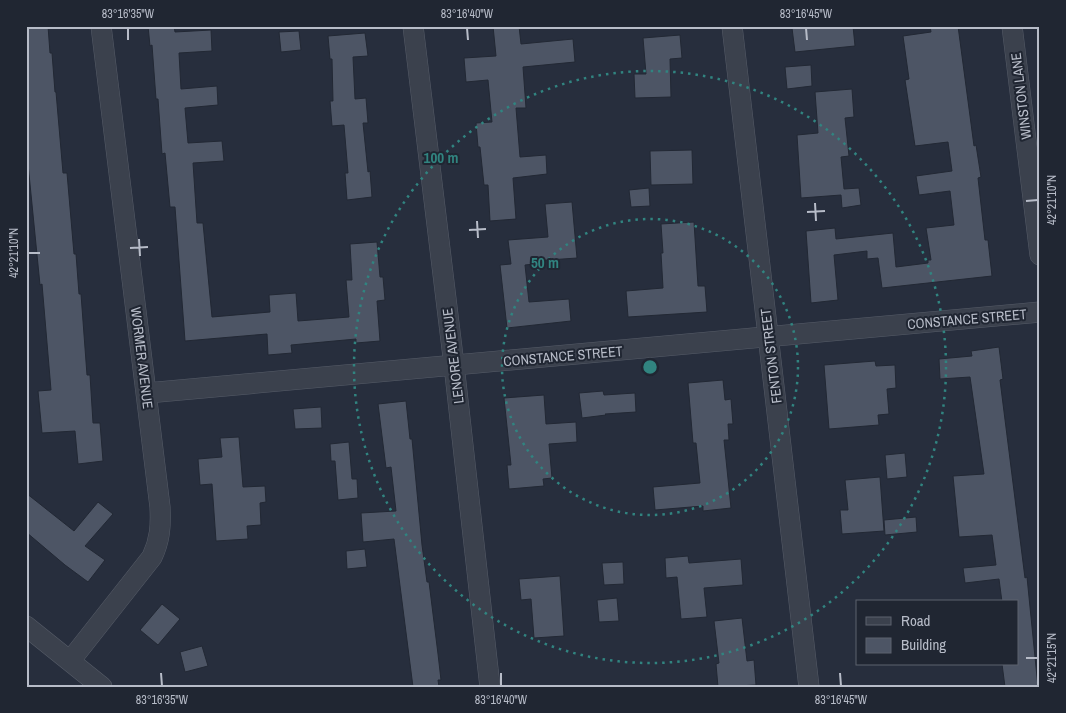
<svg xmlns="http://www.w3.org/2000/svg" width="1066" height="713" font-family="'Archivo Narrow',sans-serif">
<style>
.building{fill:#4d5565;stroke:#222834}
.lines{fill:none;stroke-linecap:round;stroke-linejoin:round}
.minor-casing{stroke:#565c68;stroke-width:21}
.minor{stroke:#3b414d;stroke-width:20}
.ticks{fill:none;stroke:#b7bcc8;stroke-width:2}
.ring{fill:none;stroke:#318480;stroke-width:2.5;stroke-dasharray:2.5 5}
.labels{text-anchor:middle;stroke-width:4;stroke-linejoin:round;paint-order:stroke}
.street-label{font-size:14px;fill:#b7bcc8;stroke:#202632}
.centre{fill:#318480;stroke:#202632;stroke-width:2.5}
.ring-label{font-size:15px;text-anchor:middle;font-weight:bold;fill:#318480;stroke:#202632;stroke-width:4;stroke-linejoin:round;paint-order:stroke}
.neatline{fill:none;stroke:#b7bcc8;stroke-width:2}
.ticks-label{font-size:12px;text-anchor:middle;fill:#b7bcc8}
</style>
<rect width="100%" height="100%" fill="#272e3d"/>
<path class="building" d="M26,26h22l2,27h2l3,39h1l7,81h4l7,81h2l3,40h2l6,81h3l3,48h7l3,38 -25,3 -3,-33 -33,2 -4,-42 13,-1 -9,-106 -2,1 -12,-121h-2z
M148,26h26l1,6 36,-2 1,21 -33,2 2,36 36,-3 1,19 -33,3 3,35 34,-2 2,20 -31,2 4,60h6l9,94 58,-5 -1,-17 27,-2 2,28 51,-4 -3,-37h6l-2,-36 27,-2 3,35h3l2,23 -8,1 3,40 -24,2v-4l-65,6 1,8 -24,2 -1,-21 -82,7 -10,-134h-5l-5,-54 -3,1 -4,-55h-2l-4,-54 -2,1z
M493,26h26l2,18 52,-5 2,23 -52,5 3,41h-10l4,49 26,-2 1,19 -34,4 3,41 -26,2 -2,-36h-4l-4,-38h-2l-2,-24 16,-1 -4,-42 -22,2 -2,-24 32,-2z
M802,26h51l2,20 -60,6 -3,-24z
M930,26h28l16,120 2,-1 5,32 -3,1 7,62h3l4,36 -110,12 -4,-30 -11,1v-8l-33,4 4,45 -27,3 -5,-72 29,-3 1,11 57,-6 3,34 32,-4v-3h3l-5,-32 28,-3 -4,-34 -31,4 -3,-19 36,-5 -4,-29 -33,4 -10,-66 4,-1 -6,-43 28,-4z
M299,31l2,19 -20,2 -2,-20z
M365,33l3,23 -15,1 2,42 11,-1 2,25h-5l5,49 2,-1 2,26 -25,3 -2,-27h3l-4,-48 -12,1 -2,-25h3l-1,-42h-2l-2,-23z
M680,35l2,23 -12,1 1,38 -36,1 -1,-24h12l-3,-36z
M811,65l1,21 -25,3 -2,-22z
M852,89l2,28 -9,1 4,38 -8,1 3,32 15,-1 2,17 -19,3 -1,-13 -40,3 -4,-63 21,-2 -3,-41z
M692,150l1,34 -42,1 -1,-34z
M649,188l1,18 -19,1 -2,-17z
M572,202l5,56 -43,3v3l-9,1 4,37 40,-3 2,22 -64,7 -7,-63 11,-1 -3,-24 40,-3 -3,-33z
M694,222l4,64h7l2,26 -79,5 -2,-26 37,-3 -2,-35h2l-2,-29z
M999,347l4,32 -3,1 25,198 2,-1 11,110h-33l-3,-23h15v-62h-15l-3,-23 -34,4 -2,-15 33,-3 -4,-30 -33,2 -6,-61 31,-2 -14,-97 -30,2 -1,-20 33,-3 -1,-5z
M875,361l1,5 19,-1 1,23 -9,1 2,25 -11,1 1,10 -50,4 -5,-64z
M723,380l2,20 6,-1 2,25h-5l1,16h-5l7,68 -28,3v-5l-48,4 -2,-23 47,-4 -4,-40h-3l-5,-60z
M603,391l1,4 31,-2 1,19 -31,2 1,1 -24,3 -3,-25z
M544,395l2,29 30,-2 1,20 -28,2 3,34 -9,1 1,7 -35,3 -2,-24h4l-7,-67z
M406,401l4,38h2l10,106 5,37h2l9,72 3,26h-3l1,7h-26l-19,-148 -31,3 -2,-29 35,-2 -5,-44 -5,1 -8,-64z
M321,407l1,21 -27,1 -2,-20z
M239,437l4,50 22,-1 1,16 -6,1 1,22 -14,1 1,13 -32,2 -4,-57 -12,1 -2,-26 24,-2 -2,-19z
M349,442l3,37h5l1,19 -20,2 -3,-39h-4l-1,-17z
M905,453l2,24 -20,2 -2,-24z
M880,477l4,54 -42,3 -2,-24h8l-3,-30z
M26,493l48,38 24,-29 15,12 -28,32 20,14 -17,22 -23,-17 -39,-33z
M916,517l1,15 -32,3 -1,-15z
M365,549l2,18 -20,2 -1,-18z
M688,556l1,7 52,-4 2,26 -39,3 3,29 -26,2 -4,-42 -11,1 -1,-20z
M623,562l1,22 -20,1 -2,-22z
M560,576l4,60 -30,2 -3,-39 -10,1 -2,-21z
M617,598l2,23 -20,1 -2,-22z
M162,604l18,15 -22,26 -18,-15z
M742,618l5,43 7,-1 2,25 -38,2 -2,-23 3,-1 -5,-42z
M202,646l6,20 -23,6 -5,-20z"/>
<g class="lines">
<defs>
<path id="minor" d="M413,26l41,339 36,322
M732,26l77,661
M1012,26l28,229
M147,393l893,-81
M26,626l76,61
M70,661l82,-104c8,-17 9,-31 8,-50l-59,-481"/>
</defs>
<use href="#minor" class="minor-casing"/>
<use href="#minor" class="minor"/>
</g>
<path class="ticks" d="M128,28v12M467,28l1,12M806,28l1,12M1026,201l12,-1M815,203l1,18M807,212l18,-1M477,221l1,17M469,230l17,-1M139,239l1,17M130,248l18,-1M28,253h12M1026,658h12M161,673l1,13M501,673v13M840,673l1,13"/>
<g class="ring">
<circle cx="650" cy="367" r="148"/>
<circle cx="650" cy="367" r="296"/>
</g>
<g class="labels">
<g class="street-label">
<text transform="translate(1021 96) rotate(-97)" y="5">WINSTON LANE</text>
<text transform="translate(967 319) rotate(-5)" y="5">CONSTANCE STREET</text>
<text transform="translate(453 356) rotate(-97)" y="5">LENORE AVENUE</text>
<text transform="translate(563 356) rotate(-5)" y="5">CONSTANCE STREET</text>
<text transform="translate(771 356) rotate(-97)" y="5">FENTON STREET</text>
<text transform="translate(142 358) rotate(83)" y="5">WORMER AVENUE</text>
</g>
</g>
<circle cx="650" cy="367" r="8" class="centre"/>
<g class="ring-label">
<text x="441" y="163">100 m</text>
<text x="545" y="268">50 m</text>
</g>
<rect width="1066" height="713" fill="none" stroke="#202632" stroke-width="55"/>
<rect x="856" y="600" width="162" height="65" fill="#202632" stroke="#5c626e"/>
<rect x="866" y="617" width="25" height="8" fill="#3b414d" stroke="#5c626e"/>
<text x="901" y="626" font-size="15" fill="#b7bcc8">Road</text>
<rect x="866" y="638" width="25" height="15" fill="#4d5565" stroke="#5c626e"/>
<text x="901" y="650" font-size="15" fill="#b7bcc8">Building</text>
<rect x="28" y="28" width="1010" height="658" class="neatline"/>
<g class="ticks-label">
<text x="128" y="18">83°16'35"W</text>
<text x="467" y="18">83°16'40"W</text>
<text x="806" y="18">83°16'45"W</text>
<text transform="translate(1052 200) rotate(-90)" y="4">42°21'10"N</text>
<text transform="translate(14 253) rotate(-90)" y="4">42°21'10"N</text>
<text transform="translate(1052 658) rotate(-90)" y="4">42°21'15"N</text>
<text x="162" y="704">83°16'35"W</text>
<text x="501" y="704">83°16'40"W</text>
<text x="841" y="704">83°16'45"W</text>
</g>
</svg>
